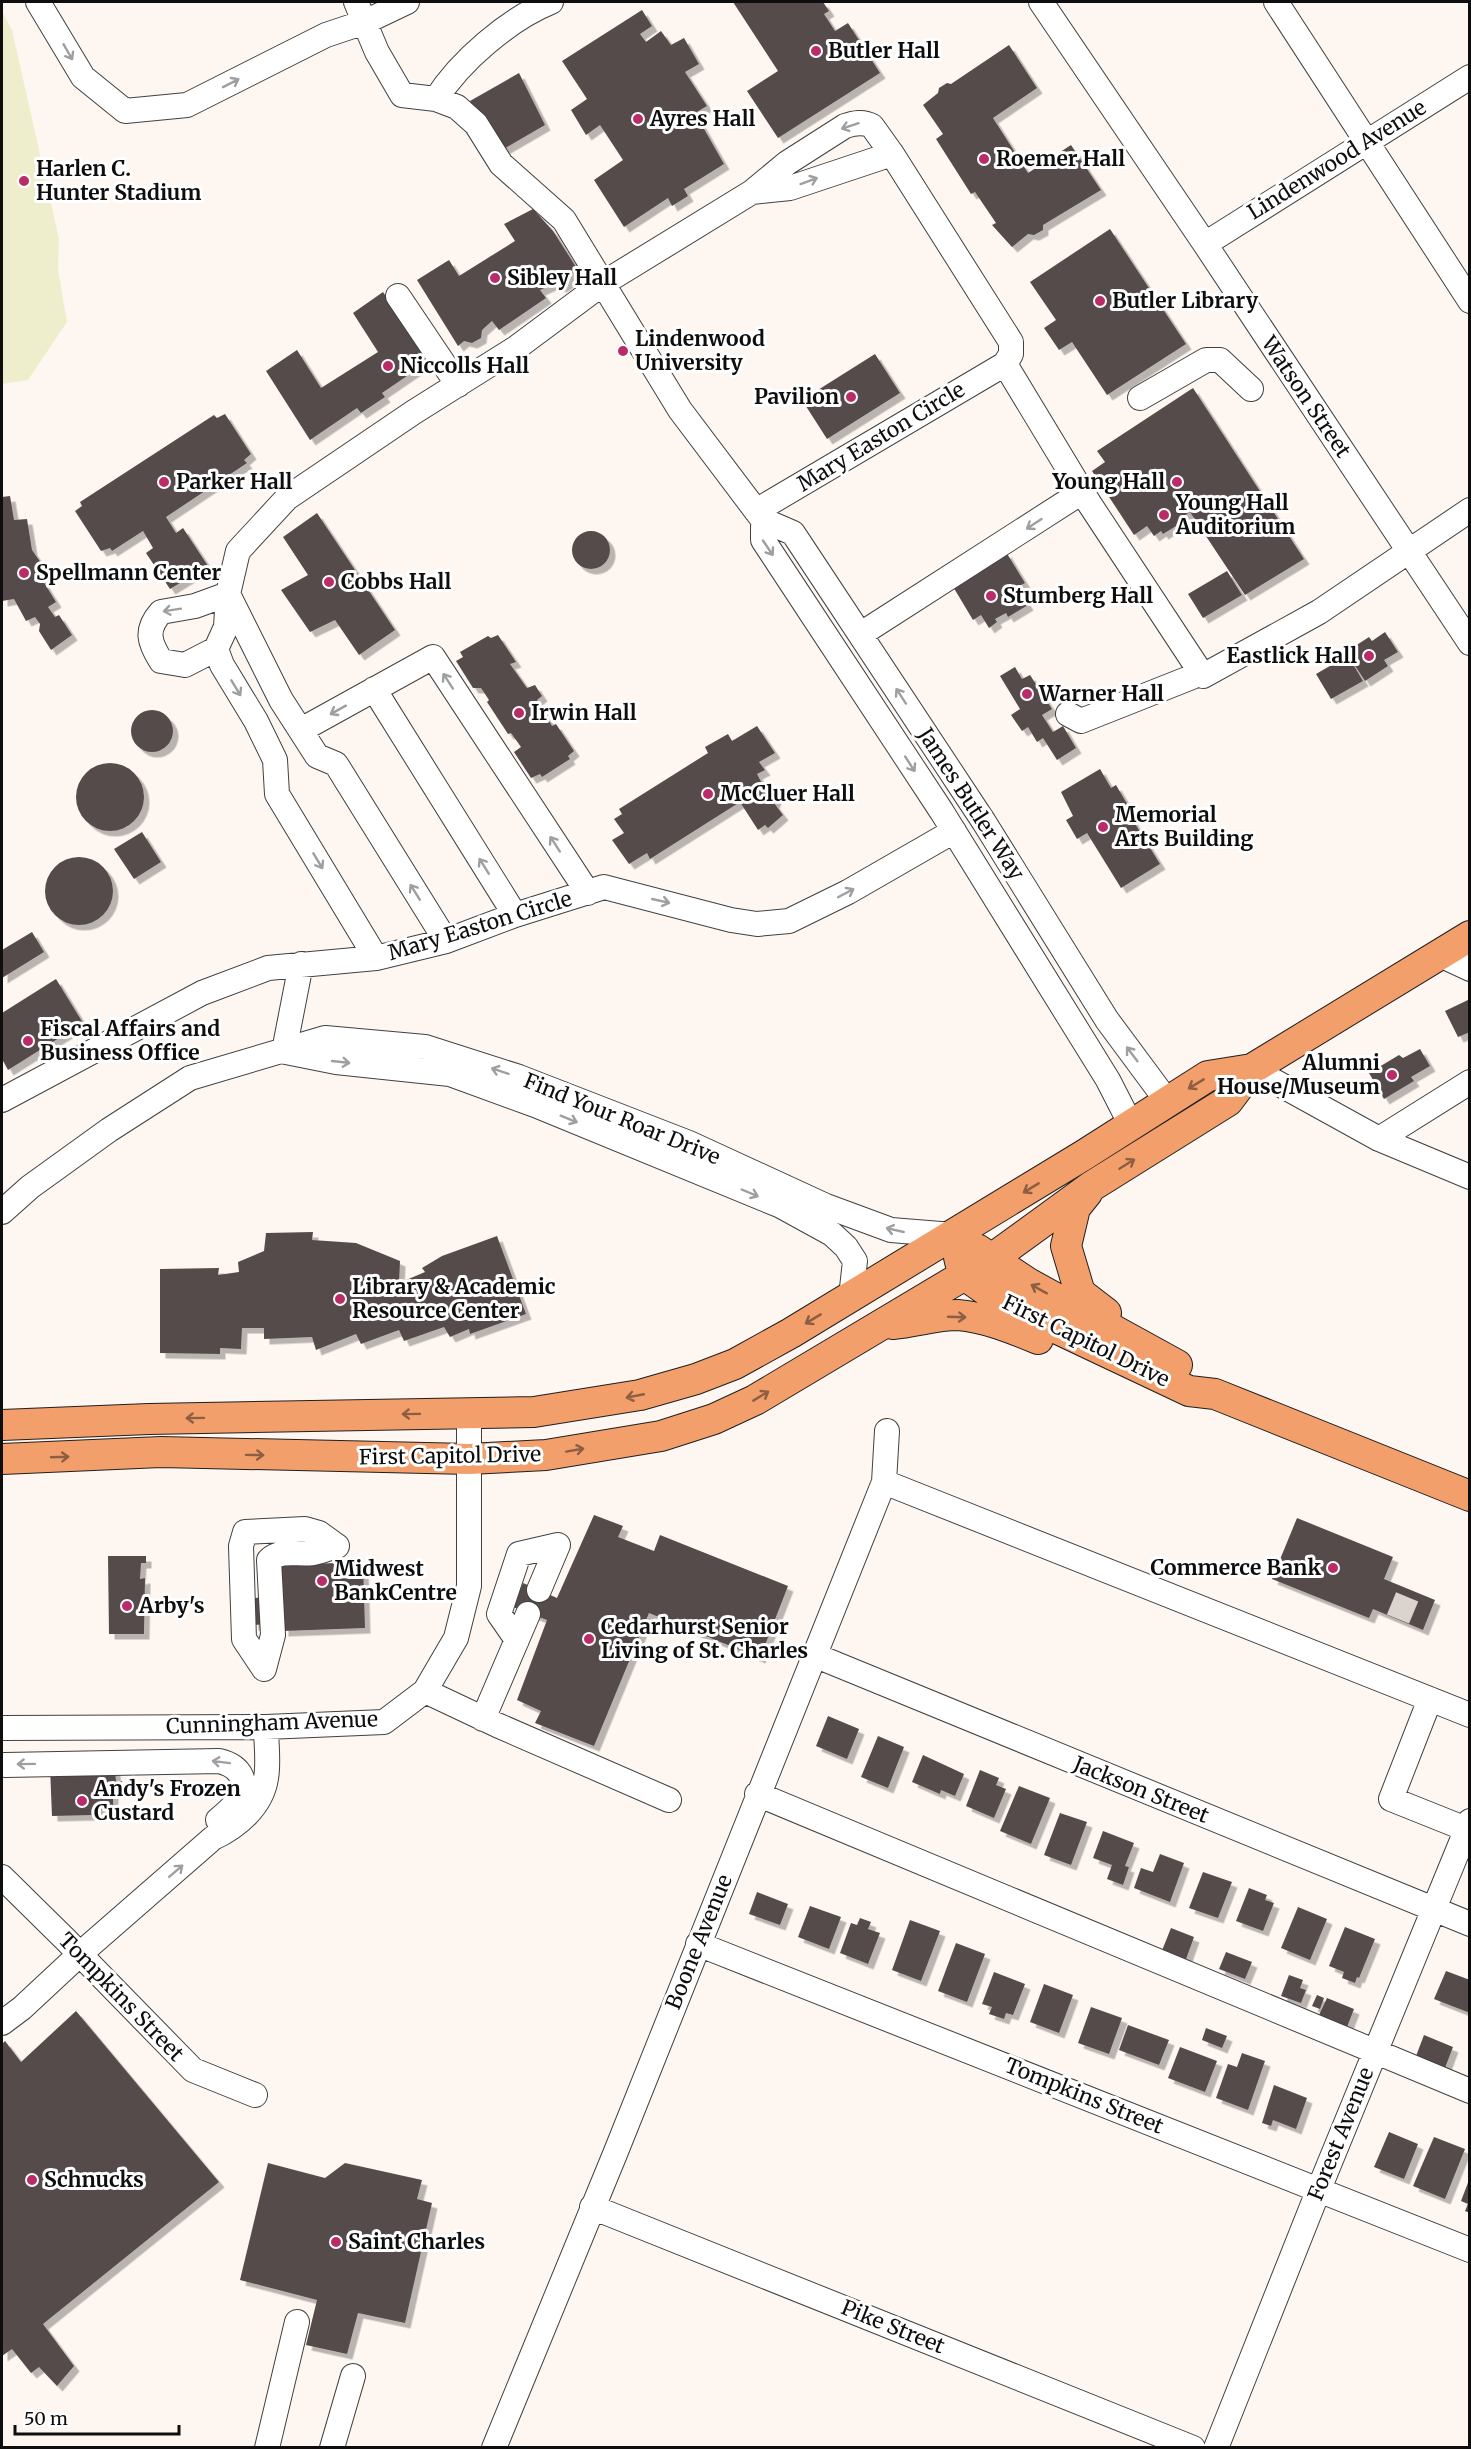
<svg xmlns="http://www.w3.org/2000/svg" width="1471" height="2449" font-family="Merriweather,serif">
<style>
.pitch{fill:#efeecc}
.building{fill:#574b4b;filter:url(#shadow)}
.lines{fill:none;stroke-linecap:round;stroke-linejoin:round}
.minor-tunnel{stroke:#dad3ce;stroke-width:24;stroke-dasharray:24 12;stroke-linecap:butt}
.minor-casing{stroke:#414141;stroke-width:26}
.major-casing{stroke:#1f1f1f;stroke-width:32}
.minor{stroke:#fff;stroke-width:24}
.major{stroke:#f39f6c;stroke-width:30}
.oneway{stroke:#9f9f9f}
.oneway2{stroke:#8c5e42}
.poi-dot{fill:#b92c68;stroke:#fff;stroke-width:2}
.labels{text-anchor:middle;stroke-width:6;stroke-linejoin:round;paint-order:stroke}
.poi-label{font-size:21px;font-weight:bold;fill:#0e0e0e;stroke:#fff;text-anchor:start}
.street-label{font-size:21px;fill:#0e0e0e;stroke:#fff}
</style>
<defs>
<filter id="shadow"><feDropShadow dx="5.5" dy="5.5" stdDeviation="0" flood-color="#0004"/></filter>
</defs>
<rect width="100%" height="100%" fill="#fef6f0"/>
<path class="pitch" d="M2,11l10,19 47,209 -1,31 9,52 -39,58 -26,4z"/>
<path class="building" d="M733,2h90l6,9 -5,3 11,17 13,-8 32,50 -102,65 -31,-47 31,-20z
M642,10l10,16 -12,8 6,8 15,-11 10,14 13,-7 15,26 -14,8 22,34 -12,7 29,51 -40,25 4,7 -16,10 -4,-8 -44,29 -30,-47 29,-20 -23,-35 -14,10 -15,-25 16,-11 -25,-38z
M1009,45l28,43 -44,30 35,55 43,-28 30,45 -58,35v5l-9,5 -6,-1 -16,13 -20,-22 4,-2 -21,-31 -4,2 -35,-55 7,-5 -20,-29 15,-12 1,-5 8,-5 4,1z
M519,73l26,52 -45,26 -30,-50z
M533,209l20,22 25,39 -8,5 -1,7 -8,5 -8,-3 -13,6 6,8 -47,32 -7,-9 -10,9 -1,8 -9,5 -8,-2 -6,5 -41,-66 32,-20 10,16 56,-35 -11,-17z
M1110,229l76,115 -79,51 -35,-53 -13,8 -15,-22 12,-8 -26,-38z
M383,292l46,69 -47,32 3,4 -24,16 -4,-5 -47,32 -44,-69 31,-21 24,38 57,-36 -25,-39z
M875,354l25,39 -73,46 -25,-39z
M1193,388l111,171 -59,36 -55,-83 -6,4 2,4 -23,14 -2,-3 -7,5 -7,-10 -13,9 -42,-64 13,-9 -8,-11z
M225,414l26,40 -7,6 3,3 -81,54 10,16 7,-5 25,38 -38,23 -24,-36 7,-5 -10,-17 -31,20 -2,-3 -9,3 -26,-40 7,-5 -2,-4 134,-87 3,3z
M10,496l4,24 13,-1 5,31 14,20 2,6 -5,5 13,21 -8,5 7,10 4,-2 13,20 -21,15 -12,-19 1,-7 -5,-7 -9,4 -12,-22 -12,2v-104z
M317,513l78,117 -36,25 -24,-35 -25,12 -29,-42 27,-15 -25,-38z
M572 550a19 19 0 1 1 38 0a19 19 0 1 1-38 0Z
M1006,552l19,31 -8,4 11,18 -20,12 -2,-4 -11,6 2,3 -8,6 -8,-13 -8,5 -21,-35z
M1227,571l15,24 -39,23 -15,-24z
M1385,632l13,20 -14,8 4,6 -23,15 -19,-29 23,-15 3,4z
M498,635l18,27 -6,2 17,24 8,-3 7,11 -5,4 15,26 4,-2 18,27 -6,5 2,3 -28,18 -2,-3 -9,4 -17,-26 7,-5 -10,-14 -3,1 -21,-32 2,-2 -8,-12h-8l-17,-27 7,-4 -3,-5 28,-16 3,2z
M1350,659l13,22 -32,18 -15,-25 19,-11 3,3z
M1015,667l7,12 8,-4 22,34 -10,6 11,17 10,-6 13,22 -19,12 -14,-22 -6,4 -9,-15 -6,4 -11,-16 9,-6 -20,-33z
M131 731a21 21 0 1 1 42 0a21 21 0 1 1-42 0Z
M757,726l18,27 -16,9 6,8 -8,4 8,15 5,1 6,9 -2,4 9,12 -15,13 -3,-3 -7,5 -18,-28 -90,57 -3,-6 -18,11 -17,-24 12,-7 -10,-14 8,-5 -3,-5 89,-56 -3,-6 23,-13 4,7z
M76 797a34 34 0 1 1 68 0a34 34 0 1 1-68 0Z
M1100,769l11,19 5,-3 13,22 -3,2 34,55 -39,24 -34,-55 -10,6 -11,-19 7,-4 -12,-24z
M142,832l19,30 -27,17 -20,-30z
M45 891a34 34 0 1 1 68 0a34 34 0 1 1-68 0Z
M32,932l12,20 -42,26v-28z
M56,979l27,44 -75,47 -6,-11v-46z
M1470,999v33l-12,5 -13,-26z
M1420,1049l10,17 -19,11 3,4 -30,18 -15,-26 30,-18 4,3z
M313,1232l-1,8 44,3 44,18 -1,22 26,-11 -3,-4 20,-12 55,-20 29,78 -56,20 -1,-5 -19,8 -6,-10 -40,14 -5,-11 -38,14 -5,-10 -40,16 -4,-13 -48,2v-11h-22l-1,21 -21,-1v6l-60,-1v-84l59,-1 -1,7 21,-3 -1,-10 26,-11 2,-18z
M594,1515l29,11 -5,11 36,14 6,-16 128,51 -28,72 -111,-45 -55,133 -59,-23 6,-12 -24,-11 30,-80 -34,-13 10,-24 34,15z
M1297,1518l96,39 -9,22 51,21 -12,30 -50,-21 -4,9 -97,-39z
M108,1556h38v7h-5l-1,16 5,-1 -1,56h-35z
M363,1562l2,66 -82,3v-8l-30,2 -1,-27 30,-1 -1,-32z
M828,1716l31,13 -12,30 -31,-13z
M878,1736l26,11 -16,41 -27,-11z
M923,1755l41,19 -9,22 -14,-6 -1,4 -28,-12z
M50,1767l65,3 1,11h6l1,10h-10v19h-20v5l-41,1z
M980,1770l19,8 -3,7 10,4 -12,29 -28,-12z
M1019,1786l31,12 -19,46 -31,-13z
M1060,1813l27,9 -16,43 -27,-10z
M1103,1831l31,12 -9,23 4,1 -6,18 -16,-6 5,-14 -19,-7z
M1160,1854l24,9 -14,39 -36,-14 7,-20 12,4z
M1203,1872l29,10 -14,36 -29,-10z
M1249,1888l18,7 -2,5 9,3 -11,28 -27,-10z
M757,1892l31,12 -8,21 -31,-11z
M810,1906l31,11 -12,32 -31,-12z
M1298,1907l29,12 -17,41 -29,-12z
M860,1918l11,4 -3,7 12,4 -12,31 -28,-11 11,-30 6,2z
M910,1920l30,11 -19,50 -29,-11z
M1345,1927l30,12 -16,39 -2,-1 -2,6 -13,-5 2,-6 -15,-6z
M1171,1928l23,9 -9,25 -24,-9z
M956,1943l29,11 -18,48 -29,-11z
M1226,1952l26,10 -7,17 -26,-10z
M1446,1971l24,9v33l-36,-14z
M994,1972l31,12 -12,31 -7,-2 -2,6 -15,-5 3,-7 -10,-3z
M1289,1975l14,5 -3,8 6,2 -5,13 -20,-7z
M1044,1984l29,11 -14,38 -29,-11z
M1317,1995l7,3 -4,11 -8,-3z
M1327,1998l27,11 -7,18 -28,-12z
M1091,2007l31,11 -13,36 -31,-11z
M76,2011l143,171 -176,142 31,42 -17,20 -18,-19 -8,6 -19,-24 -10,7v-312l3,-3 16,21z
M1128,2025l41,15 -10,25 -40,-15z
M1206,2028l21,8 -5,12 -20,-8z
M1424,2035l29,12 -8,21 -29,-12z
M1180,2047l37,14 -12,31 -37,-14z
M1242,2053l23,8 -17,49 -32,-12 12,-34 9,3z
M1274,2085l33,13 -11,31 -23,-9 -2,6 -9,-3z
M1389,2132l29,12 -14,35 -30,-12z
M1434,2137l31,12 -20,50 -32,-13z
M268,2163l57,15 20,-15 77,17 -5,19 15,4 -27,120 -47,-10 -11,41 -41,-9 11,-45 -77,-20z
M1469,2180h1v33l-5,-2 3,-7 -7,-3z"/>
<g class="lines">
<path class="minor-tunnel" d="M1398,1619l12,-29"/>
<defs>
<path id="minor" d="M38,2l45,75 42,34 62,-6 139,-70 39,-13 42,-20
M356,2l21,50 25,43 34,4 21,8 19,17 25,40 63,56 116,190 83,110
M1041,2l164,242 265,399
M1276,2l194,299
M436,99c24,-38 73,-80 115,-97
M752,192l38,-4 102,-34
M1205,244l265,-167
M398,296l60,89
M1005,364l84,139 114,173 116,-64 151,-102
M1140,398l66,-38h14l31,29
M756,511l249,-147 6,-10v-12l-119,-188 -20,-28c-9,-5 -18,-3 -27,0l-58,37 -35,29 -150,92 -86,64 -102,64 -127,86 -49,53 -10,43 -2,33 -10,22 6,16 34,56 19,39 2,34 99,164 70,-17 69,-26 89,-28 127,33 26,4 32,-3 59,-29 106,-61
M228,594l53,106 36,56 19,8 110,177
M861,634l221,-142
M216,649l-31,16 -24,-4c-12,-19 -16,-31 0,-49l34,-6 33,-12
M374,689l141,226
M1068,714l13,7 111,-44
M301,730l132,-73 155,236
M1440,955l30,14
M284,1051l17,-87
M286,1052l50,10 114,12 85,31 246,101 51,28 14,13 9,14 -4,36
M1252,1069l127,70 91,38
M2,1100l200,-107 66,-25 108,-10
M1131,1125l-23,-45 -166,-268 -179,-272v-20l30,13 191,289 123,198 60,81
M1379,1139l91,-57
M2,1212l28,-25 79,-57 81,-52 135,-40 100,9 94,30 170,66 137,63 65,24 62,5
M884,1482l586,233
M517,1640l-18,-26 20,-60 39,-9 -19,45
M814,1655l656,269
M264,1669l-20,-30 -3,-93 4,-14 60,-3 14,4 18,13
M264,1669l9,-34 -4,-75c12,-11 29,-5 44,-7 8,-1 16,-5 24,-7
M425,1691l72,34 172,75
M1430,1699l-39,100 75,30
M483,1719l45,-105
M2,1728l264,-1 118,-5 41,-31 31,-53 13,-52v-173
M5,1765l214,-4c22,5 32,23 17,42 -5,6 -12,12 -18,17
M757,1794l713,297
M2,1877l64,63 127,130 62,25
M698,1944l772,306
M2,2023l20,-15 58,-54 133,-116c24,-11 49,-32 53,-60 3,-16 0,-35 0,-51
M592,2207l601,241
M267,2448l30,-126
M332,2448l21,-72
M494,2448l121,-294 269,-672 3,-51
M1216,2448l103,-259 151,-368"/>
<path id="major" d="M1087,1193l-12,15 -9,38 14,47 26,20
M977,1249l51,34 149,82
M959,1257l4,17 44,31 182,86 26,3 255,102
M893,1324c22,-2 43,-9 65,-9 27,2 56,14 80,24
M2,1425l147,-6 385,-7 106,-17 56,-16 39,-15 56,-31 293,-178 124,-79 44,-7 218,-133
M2,1459l159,-7 308,7 77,-4 115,-19 53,-17 41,-19 238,-142 99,-72 136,-85 24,-32"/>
</defs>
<use href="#minor" class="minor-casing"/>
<use href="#major" class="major-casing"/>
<use href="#minor" class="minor"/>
<use href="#major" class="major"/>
</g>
<defs><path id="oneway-shaft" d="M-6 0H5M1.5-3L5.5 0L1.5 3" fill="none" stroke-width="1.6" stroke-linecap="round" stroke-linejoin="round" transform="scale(1.5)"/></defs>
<g class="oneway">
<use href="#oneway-shaft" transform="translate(68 52) rotate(60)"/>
<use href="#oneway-shaft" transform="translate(231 83) rotate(-27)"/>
<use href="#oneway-shaft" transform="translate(850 126) rotate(162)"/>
<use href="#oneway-shaft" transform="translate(809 181) rotate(-20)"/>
<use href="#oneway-shaft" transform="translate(1034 524) rotate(147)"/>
<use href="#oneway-shaft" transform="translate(768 548) rotate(56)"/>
<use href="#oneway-shaft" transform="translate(172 610) rotate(171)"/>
<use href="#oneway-shaft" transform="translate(448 681) rotate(-123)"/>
<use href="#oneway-shaft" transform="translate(236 688) rotate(59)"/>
<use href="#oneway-shaft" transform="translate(901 696) rotate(-123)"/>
<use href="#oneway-shaft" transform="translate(338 710) rotate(151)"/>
<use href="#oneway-shaft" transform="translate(910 764) rotate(57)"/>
<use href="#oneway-shaft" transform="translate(555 844) rotate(-123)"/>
<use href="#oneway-shaft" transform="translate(318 861) rotate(59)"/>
<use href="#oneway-shaft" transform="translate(484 866) rotate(-122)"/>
<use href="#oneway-shaft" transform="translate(415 892) rotate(-122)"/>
<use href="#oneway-shaft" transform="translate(846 893) rotate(-28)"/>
<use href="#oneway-shaft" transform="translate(661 901) rotate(13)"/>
<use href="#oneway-shaft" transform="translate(1132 1054) rotate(-127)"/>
<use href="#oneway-shaft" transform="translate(341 1062) rotate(6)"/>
<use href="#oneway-shaft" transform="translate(500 1071) rotate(-162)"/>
<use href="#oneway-shaft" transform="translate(569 1119) rotate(22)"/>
<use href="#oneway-shaft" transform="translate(750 1193) rotate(23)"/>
<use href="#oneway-shaft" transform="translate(895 1230) rotate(-167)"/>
<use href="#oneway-shaft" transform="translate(221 1762) rotate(-173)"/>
<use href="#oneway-shaft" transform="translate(26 1764) rotate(179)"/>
<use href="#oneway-shaft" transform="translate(176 1871) rotate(-41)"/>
</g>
<g class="oneway2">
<use href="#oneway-shaft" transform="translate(1196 1084) rotate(149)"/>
<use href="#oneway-shaft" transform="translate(1127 1164) rotate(-32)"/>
<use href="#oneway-shaft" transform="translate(1031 1188) rotate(149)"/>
<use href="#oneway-shaft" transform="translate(1039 1289) rotate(-151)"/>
<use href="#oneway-shaft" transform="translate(957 1317) rotate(2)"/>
<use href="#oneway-shaft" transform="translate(813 1319) rotate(149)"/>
<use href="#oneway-shaft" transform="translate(635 1396) rotate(169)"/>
<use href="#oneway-shaft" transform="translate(761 1396) rotate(-31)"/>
<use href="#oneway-shaft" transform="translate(411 1414) rotate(179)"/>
<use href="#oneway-shaft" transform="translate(195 1418) rotate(179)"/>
<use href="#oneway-shaft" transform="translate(575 1450) rotate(-10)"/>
<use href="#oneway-shaft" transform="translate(255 1455) rotate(1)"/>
<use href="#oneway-shaft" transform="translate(60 1457) rotate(-2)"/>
</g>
<g class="poi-dot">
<circle cx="816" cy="51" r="6"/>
<circle cx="638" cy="119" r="6"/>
<circle cx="984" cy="159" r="6"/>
<circle cx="24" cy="181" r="6"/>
<circle cx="495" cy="278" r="6"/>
<circle cx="1100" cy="301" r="6"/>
<circle cx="623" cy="351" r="6"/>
<circle cx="388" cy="366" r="6"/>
<circle cx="851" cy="397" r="6"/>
<circle cx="164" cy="482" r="6"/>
<circle cx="1177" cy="482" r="6"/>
<circle cx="1164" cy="515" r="6"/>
<circle cx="24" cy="573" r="6"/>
<circle cx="329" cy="582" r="6"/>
<circle cx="991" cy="596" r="6"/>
<circle cx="1369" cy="656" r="6"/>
<circle cx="1027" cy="694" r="6"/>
<circle cx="519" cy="713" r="6"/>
<circle cx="708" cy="794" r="6"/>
<circle cx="1103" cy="827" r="6"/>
<circle cx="28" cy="1041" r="6"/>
<circle cx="1392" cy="1075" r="6"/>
<circle cx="340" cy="1299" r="6"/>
<circle cx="1333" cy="1568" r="6"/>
<circle cx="322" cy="1581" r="6"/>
<circle cx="127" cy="1606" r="6"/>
<circle cx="589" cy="1639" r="6"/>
<circle cx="82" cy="1801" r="6"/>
<circle cx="32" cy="2180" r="6"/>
<circle cx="336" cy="2242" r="6"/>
</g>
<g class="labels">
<g class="poi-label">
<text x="828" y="58">Butler Hall</text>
<text x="650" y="126">Ayres Hall</text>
<text x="996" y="166">Roemer Hall</text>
<text x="36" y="176">Harlen C.<tspan x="36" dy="24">Hunter Stadium</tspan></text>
<text x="507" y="285">Sibley Hall</text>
<text x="1112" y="308">Butler Library</text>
<text x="635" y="346">Lindenwood<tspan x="635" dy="24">University</tspan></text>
<text x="400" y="373">Niccolls Hall</text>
<text x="839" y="404" text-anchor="end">Pavilion</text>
<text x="176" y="489">Parker Hall</text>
<text x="1165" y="489" text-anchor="end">Young Hall</text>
<text x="1176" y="510">Young Hall<tspan x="1176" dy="24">Auditorium</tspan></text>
<text x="36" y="580">Spellmann Center</text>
<text x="341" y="589">Cobbs Hall</text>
<text x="1003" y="603">Stumberg Hall</text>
<text x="1357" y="663" text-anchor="end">Eastlick Hall</text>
<text x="1039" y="701">Warner Hall</text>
<text x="531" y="720">Irwin Hall</text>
<text x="720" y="801">McCluer Hall</text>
<text x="1115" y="822">Memorial<tspan x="1115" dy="24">Arts Building</tspan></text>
<text x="40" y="1036">Fiscal Affairs and<tspan x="40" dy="24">Business Office</tspan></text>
<text x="1380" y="1070" text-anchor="end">Alumni<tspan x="1380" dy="24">House/Museum</tspan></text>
<text x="352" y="1294">Library &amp; Academic<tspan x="352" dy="24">Resource Center</tspan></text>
<text x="1321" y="1575" text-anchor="end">Commerce Bank</text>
<text x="334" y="1576">Midwest<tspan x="334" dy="24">BankCentre</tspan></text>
<text x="139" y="1613">Arby's</text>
<text x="601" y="1634">Cedarhurst Senior<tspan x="601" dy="24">Living of St. Charles</tspan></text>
<text x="94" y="1796">Andy's Frozen<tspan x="94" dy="24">Custard</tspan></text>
<text x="44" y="2187">Schnucks</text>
<text x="348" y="2249">Saint Charles</text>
</g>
<g class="street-label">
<text transform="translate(1337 160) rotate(-32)" y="7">Lindenwood Avenue</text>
<text transform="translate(1306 397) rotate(56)" y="7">Watson Street</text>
<text transform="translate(881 437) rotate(-31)" y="7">Mary Easton Circle</text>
<text transform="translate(971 804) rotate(57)" y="7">James Butler Way</text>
<text transform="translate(480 926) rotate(-17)" y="7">Mary Easton Circle</text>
<text transform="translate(622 1119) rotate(22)" y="7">Find Your Roar Drive</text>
<text transform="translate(1086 1341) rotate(26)" y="7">First Capitol Drive</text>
<text transform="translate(450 1456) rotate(-1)" y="7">First Capitol Drive</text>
<text transform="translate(272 1723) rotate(-2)" y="7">Cunningham Avenue</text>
<text transform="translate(1141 1790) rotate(22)" y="7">Jackson Street</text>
<text transform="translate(699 1942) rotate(-68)" y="7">Boone Avenue</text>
<text transform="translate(121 1997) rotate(46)" y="7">Tompkins Street</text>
<text transform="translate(1084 2096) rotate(22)" y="7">Tompkins Street</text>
<text transform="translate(1341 2134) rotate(-68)" y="7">Forest Avenue</text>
<text transform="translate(893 2327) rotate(22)" y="7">Pike Street</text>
</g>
</g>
<rect width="1471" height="2449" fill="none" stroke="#0e0e0e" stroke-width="6"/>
<path d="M15 2425v9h164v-9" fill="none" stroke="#0e0e0e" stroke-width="3"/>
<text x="24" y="2425" font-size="18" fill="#0e0e0e" stroke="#ffffff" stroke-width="4.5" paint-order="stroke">50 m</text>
</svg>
